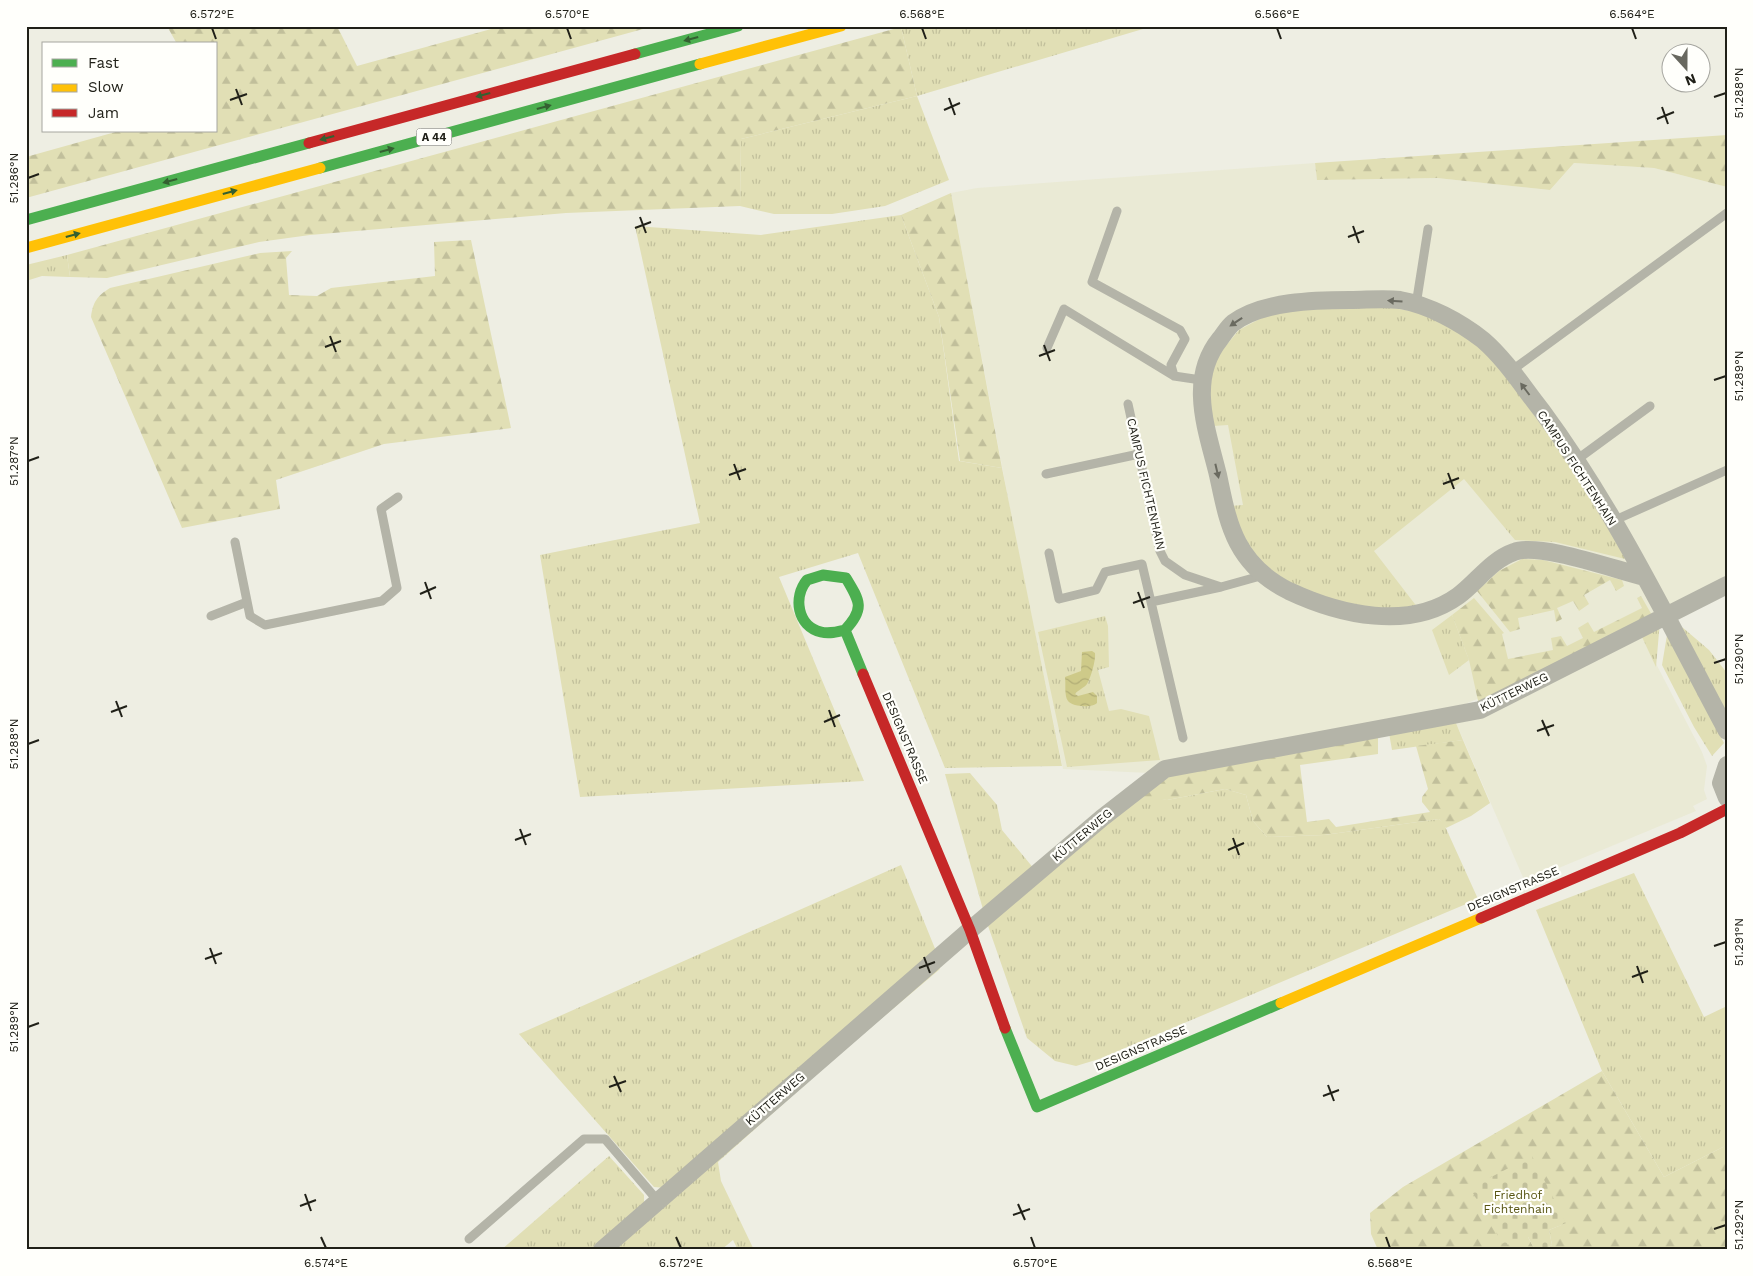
<svg xmlns="http://www.w3.org/2000/svg" width="1753" height="1276" font-family="'Work Sans',sans-serif">
<style>
.built{fill:#eaead5}
.grass{fill:url(#grass-tufts)}
.forest{fill:url(#forest-firs)}
.cemetery{fill:url(#cemetery-stones)}
.water{fill:url(#water-waves)}
.lines{fill:none;stroke-linecap:round;stroke-linejoin:round}
.lane{stroke:#b4b4a8;stroke-width:9}
.street{stroke:#b4b4a8;stroke-width:18}
.fast{stroke:#4caf50;stroke-width:11}
.slow{stroke:#ffc107;stroke-width:11}
.jam{stroke:#c62828;stroke-width:11}
.oneway{fill:#346031}
.oneway2{fill:#6a6a60}
.ticks{fill:none;stroke:#202018;stroke-width:2}
.labels{text-anchor:middle;stroke-width:4.5;stroke-linejoin:round;paint-order:stroke}
.shield{fill:#fffffb;stroke:#63635c;stroke-width:1}
.shield-label{font-size:11px;font-weight:bold;fill:#202018}
.street-label{font-size:12px;fill:#202018;stroke:#fffffb}
.park-label{font-size:12px;fill:#575411;stroke:#fffffb}
.neatline{fill:none;stroke:#202018;stroke-width:2}
.ticks-label{font-size:12px;text-anchor:middle;fill:#202018}
</style>
<defs>
<pattern id="grass-tufts" width="24" height="20" patternUnits="userSpaceOnUse" patternTransform="scale(1.25)"><rect width="24" height="20" fill="#e1dfb5"/><path d="M3 7l-1-3M5 7V3M7 7l1-3M15 17l-1-3M17 17v-4M19 17l1-3" fill="none" stroke="#c1bf9b"/></pattern>
<pattern id="forest-firs" width="22" height="20" patternUnits="userSpaceOnUse" patternTransform="scale(1.25)"><rect width="22" height="20" fill="#e1dfb5"/><path d="M5 1l3.5 6h-7zM16 11l3.5 6h-7z" fill="#c1bf9b"/></pattern>
<pattern id="cemetery-stones" width="16" height="16" patternUnits="userSpaceOnUse" patternTransform="scale(1.25)"><rect width="16" height="16" fill="#e1dfb5"/><path d="M2 7V4a2 2 0 0 1 4 0v3zM10 15v-3a2 2 0 0 1 4 0v3z" fill="#c1bf9b"/></pattern>
<pattern id="water-waves" width="16" height="10" patternUnits="userSpaceOnUse" patternTransform="scale(1.25)"><rect width="16" height="10" fill="#ceca89"/><path d="M0 5q4-4 8 0t8 0" fill="none" stroke="#b1ad76"/></pattern>
</defs>
<rect width="100%" height="100%" fill="#eeeee3"/>
<path class="built" d="M1315,163l2,16 120,-1 113,12 24,-27 80,5 73,19v403l-75,37 -255,105 -225,42 -109,-5 -47,-228 -65,-348 26,-5z
M1641,635l61,117 5,14 -3,24 3,9 -14,7 3,5 -171,71 -69,-159 23,-4z"/>
<path class="grass" d="M905,26h248l-236,70 32,84 -64,26 -53,8h-58l-34,-8 1,-67 176,-43 -16,-69z
M901,215l38,102 20,144 43,7 60,298 -117,2 -87,-215 -79,24 85,204 -284,16 -40,-242 160,-32 -65,-297 126,9z
M67,255l3,22 -28,-1 -16,5v-16z
M1317,306l71,1 28,5 35,14 28,19 20,21 86,120 42,67 -2,6 -70,-17 -40,-2 -51,-61 -90,72 44,57 -43,1 -45,-9 -50,-21 -30,-25 -20,-48 13,-1 -15,-80 -15,1 -4,-38 3,-16 7,-18 20,-24 30,-16z
M1452,615l17,45 -20,15 -17,-45z
M1105,616l3,10 1,41 -11,3 11,41 12,-2 28,7 11,44 -93,7 -29,-135z
M1660,621l-4,46 -15,-32z
M1682,627l27,23 18,23v45z
M1667,635l57,108 -12,13 -18,-29 -32,-62z
M1456,723l7,17 -71,10 -3,-17z
M970,773l27,32 5,25 33,40 -51,43 -39,-139z
M1225,789l21,6 7,26 14,16 57,-2 115,-16 5,5 34,75 -379,160 -23,7 -21,-5 -28,-23 -40,-115 150,-129 30,6z
M901,865l35,86 -271,237 -11,-1 -135,-153z
M1634,873l70,144 23,-11v139l-63,32 -62,-106 -66,-161z
M938,965l2,4 -104,88 -118,105 3,19 33,69h-16l-5,-10 -12,10h-114z
M609,1156l35,39v8l-48,47h-95z"/>
<path class="forest" d="M167,26h170l20,40 145,-40h152l-628,172v-41l93,-26h97v-87h-39z
M901,27l16,69 -176,43 -1,67 -174,7 -256,22 -51,7 -152,36 -37,-1 -3,-22z
M1727,135v52l-73,-19 -80,-5 -24,27 -113,-12 -120,2 -2,-17z
M951,193l51,275 -42,-7 -21,-144 -38,-102z
M471,240l40,188 -127,16 -108,36 4,29 -98,19 -91,-211c2,-15 6,-21 19,-29l150,-35 32,-2 -6,7 3,37 28,1 14,-8 104,-12 -1,-34z
M1522,559l21,1 79,20 2,6 -8,5 -6,-11 -26,15 5,9 -10,7 -6,-10 -16,7 5,11 -6,3 -2,-12 -36,8 2,11 -10,3 -33,-41 22,-20z
M1641,596l12,21 -174,88 -10,-45 -17,-45 22,-17 30,35 -2,1 6,25 45,-9 -2,-12 10,-2 6,10 16,-8 -5,-10 10,-6 6,10 48,-24 -5,-10z
M1378,736v18l-78,11 7,57 22,-3 7,8 94,-15 -8,-10v-5l6,-8 -12,-43 47,-6 27,63 -19,13 -25,12 -7,-9 -115,16 -57,2 -14,-16 -7,-26 -21,-6 -58,11 -29,-3 27,-23z
M1602,1071l62,106 63,-32v105h-184l9,-5 -3,-15 17,-7 -38,14 7,13h-157l-7,-16 -1,-21 33,-26z"/>
<path class="cemetery" d="M1532,1156l34,67 -17,7 3,15 -9,5h-8l-7,-13 -24,9 -34,-58z"/>
<path class="water" d="M1092,651l3,2c1,7 -4,24 -8,31 -3,4 -9,6 -12,10l3,2 15,-4 4,4v7c-5,5 -24,4 -29,-2 -4,-5 -2,-18 -3,-24l16,-6 1,-19z"/>
<g class="lines">
<path class="lane" d="M1117,211l-25,71 88,48 5,9 -14,26 3,11
M1416,305l12,-76
M1047,348l17,-39 110,67 27,4
M1511,371l216,-158
M1128,404l32,147 5,10 20,14 36,12 43,-12
M1575,461l75,-55
M1046,474l93,-20
M1613,521l114,-51
M235,542l15,74 15,9 117,-24 15,-13 -16,-79 17,-12
M1049,553l10,46 37,-9 9,-18 37,-8 9,38
M211,616l36,-14
M1183,738l-32,-136 70,-15
M469,1239l115,-100h21l53,62"/>
<path class="street" d="M1645,577c-29,-7 -106,-35 -131,-25 -23,8 -37,30 -56,44 -49,35 -118,19 -169,-5 -22,-11 -40,-27 -51,-48 -11,-21 -15,-45 -20,-68 -11,-45 -31,-95 2,-136 4,-5 8,-12 13,-16 29,-22 83,-23 117,-23 16,0 34,-2 50,0 29,5 60,22 83,40 23,20 40,47 59,71 73,99 127,212 185,320
M1727,765l-6,18 6,15
M602,1250l368,-320 132,-112 63,-49 315,-59 247,-125"/>
<path class="fast" d="M635,54l103,-28
M320,168l380,-104
M26,220l283,-77
M845,630c-8,2 -16,4 -24,2 -24,-6 -28,-35 -14,-52l16,-5 23,3c14,23 19,31 -1,52l18,44
M1005,1028l32,79 244,-104"/>
<path class="slow" d="M700,64l141,-38
M26,248l294,-80
M1281,1003l200,-85"/>
<path class="jam" d="M309,143l326,-89
M863,674l107,256 35,98
M1481,918l199,-85 47,-24"/>
</g>
<defs><path id="oneway-solid" d="M-6-.8H1V-3.2L6.5 0L1 3.2V.8H-6Z" transform="scale(1.25)"/></defs>
<g class="oneway">
<use href="#oneway-solid" transform="translate(691 39) rotate(165)"/>
<use href="#oneway-solid" transform="translate(483 95) rotate(165)"/>
<use href="#oneway-solid" transform="translate(544 107) rotate(-15)"/>
<use href="#oneway-solid" transform="translate(327 138) rotate(165)"/>
<use href="#oneway-solid" transform="translate(387 150) rotate(-15)"/>
<use href="#oneway-solid" transform="translate(170 181) rotate(165)"/>
<use href="#oneway-solid" transform="translate(230 192) rotate(-15)"/>
<use href="#oneway-solid" transform="translate(73 235) rotate(-15)"/>
</g>
<g class="oneway2">
<use href="#oneway-solid" transform="translate(1395 301) rotate(-176)"/>
<use href="#oneway-solid" transform="translate(1236 322) rotate(146)"/>
<use href="#oneway-solid" transform="translate(1525 389) rotate(-127)"/>
<use href="#oneway-solid" transform="translate(1217 471) rotate(77)"/>
</g>
<path class="ticks" d="M212,28l4,11M567,28l4,11M922,28l4,11M1277,28l4,11M1632,28l4,11M236,89l6,16M1714,97l12,-4M949,98l6,17M230,100l17,-6M1662,107l6,17M944,110l16,-7M1657,119l17,-7M28,178l11,-4M640,217l6,16M1353,226l6,17M635,228l16,-6M1348,237l16,-6M330,336l6,16M1044,345l6,16M325,347l16,-6M1039,356l16,-6M1714,380l12,-4M28,461l11,-4M734,464l6,16M1448,473l6,16M729,475l17,-6M1443,484l16,-6M425,582l6,17M1138,592l6,16M420,594l16,-7M1133,603l17,-6M1714,663l12,-4M116,701l6,16M829,710l6,17M111,712l16,-6M1542,720l7,16M824,722l16,-7M1537,731l17,-6M28,744l11,-4M520,829l6,16M1233,838l6,17M515,840l16,-6M1228,850l16,-7M1714,946l12,-4M210,948l6,16M924,957l6,16M205,959l17,-6M1637,966l6,17M919,968l16,-6M1632,977l16,-6M28,1027l11,-4M614,1076l7,16M1328,1085l6,16M609,1087l17,-6M1323,1096l16,-6M305,1194l6,17M1018,1204l7,16M300,1206l16,-6M1013,1215l17,-6M1714,1229l12,-4M321,1237l5,11M676,1237l5,11M1031,1237l4,11M1386,1237l4,11"/>
<g class="labels">
<rect class="shield" x="416.5" y="128.5" width="35" height="17" rx="4"/>
<g class="shield-label">
<text x="434" y="141">A 44</text>
</g>
<g class="street-label">
<text transform="translate(1577 468) rotate(57)" y="4">CAMPUS FICHTENHAIN</text>
<text transform="translate(1146 484) rotate(77)" y="4">CAMPUS FICHTENHAIN</text>
<text transform="translate(1514 692) rotate(-26)" y="4">KÜTTERWEG</text>
<text transform="translate(905 738) rotate(67)" y="4">DESIGNSTRASSE</text>
<text transform="translate(1082 835) rotate(-40)" y="4">KÜTTERWEG</text>
<text transform="translate(1513 889) rotate(-23)" y="4">DESIGNSTRASSE</text>
<text transform="translate(1141 1048) rotate(-23)" y="4">DESIGNSTRASSE</text>
<text transform="translate(775 1099) rotate(-41)" y="4">KÜTTERWEG</text>
</g>
<g class="park-label">
<text x="1518" y="1199">Friedhof<tspan x="1518" dy="14">Fichtenhain</tspan></text>
</g>
</g>
<rect width="1753" height="1276" fill="none" stroke="#fffffb" stroke-width="55"/>
<rect x="42" y="42" width="175" height="90" fill="#fffffb" stroke="#a6a6a0"/>
<rect x="52" y="59" width="25" height="8" fill="#4caf50" stroke="#a6a6a0"/>
<text x="88" y="68" font-size="15" fill="#202018">Fast</text>
<rect x="52" y="84" width="25" height="8" fill="#ffc107" stroke="#a6a6a0"/>
<text x="88" y="92" font-size="15" fill="#202018">Slow</text>
<rect x="52" y="109" width="25" height="8" fill="#c62828" stroke="#a6a6a0"/>
<text x="88" y="118" font-size="15" fill="#202018">Jam</text>
<g transform="translate(1686 68) rotate(159)"><circle r="24" fill="#fffffb" stroke="#a6a6a0"/>
<path d="M0-4L9 19L0 12L-9 19Z" fill="#68685f"/>
<text y="-8" font-size="14" font-weight="bold" text-anchor="middle" fill="#202018">N</text>
</g>
<rect x="28" y="28" width="1698" height="1220" class="neatline"/>
<g class="ticks-label">
<text x="212" y="18">6.572°E</text>
<text x="567" y="18">6.570°E</text>
<text x="922" y="18">6.568°E</text>
<text x="1277" y="18">6.566°E</text>
<text x="1632" y="18">6.564°E</text>
<text transform="translate(1739 93) rotate(-90)" y="4">51.288°N</text>
<text transform="translate(14 178) rotate(-90)" y="4">51.286°N</text>
<text transform="translate(1739 376) rotate(-90)" y="4">51.289°N</text>
<text transform="translate(14 461) rotate(-90)" y="4">51.287°N</text>
<text transform="translate(1739 659) rotate(-90)" y="4">51.290°N</text>
<text transform="translate(14 744) rotate(-90)" y="4">51.288°N</text>
<text transform="translate(1739 942) rotate(-90)" y="4">51.291°N</text>
<text transform="translate(14 1027) rotate(-90)" y="4">51.289°N</text>
<text transform="translate(1739 1225) rotate(-90)" y="4">51.292°N</text>
<text x="326" y="1267">6.574°E</text>
<text x="681" y="1267">6.572°E</text>
<text x="1035" y="1267">6.570°E</text>
<text x="1390" y="1267">6.568°E</text>
</g>
</svg>
